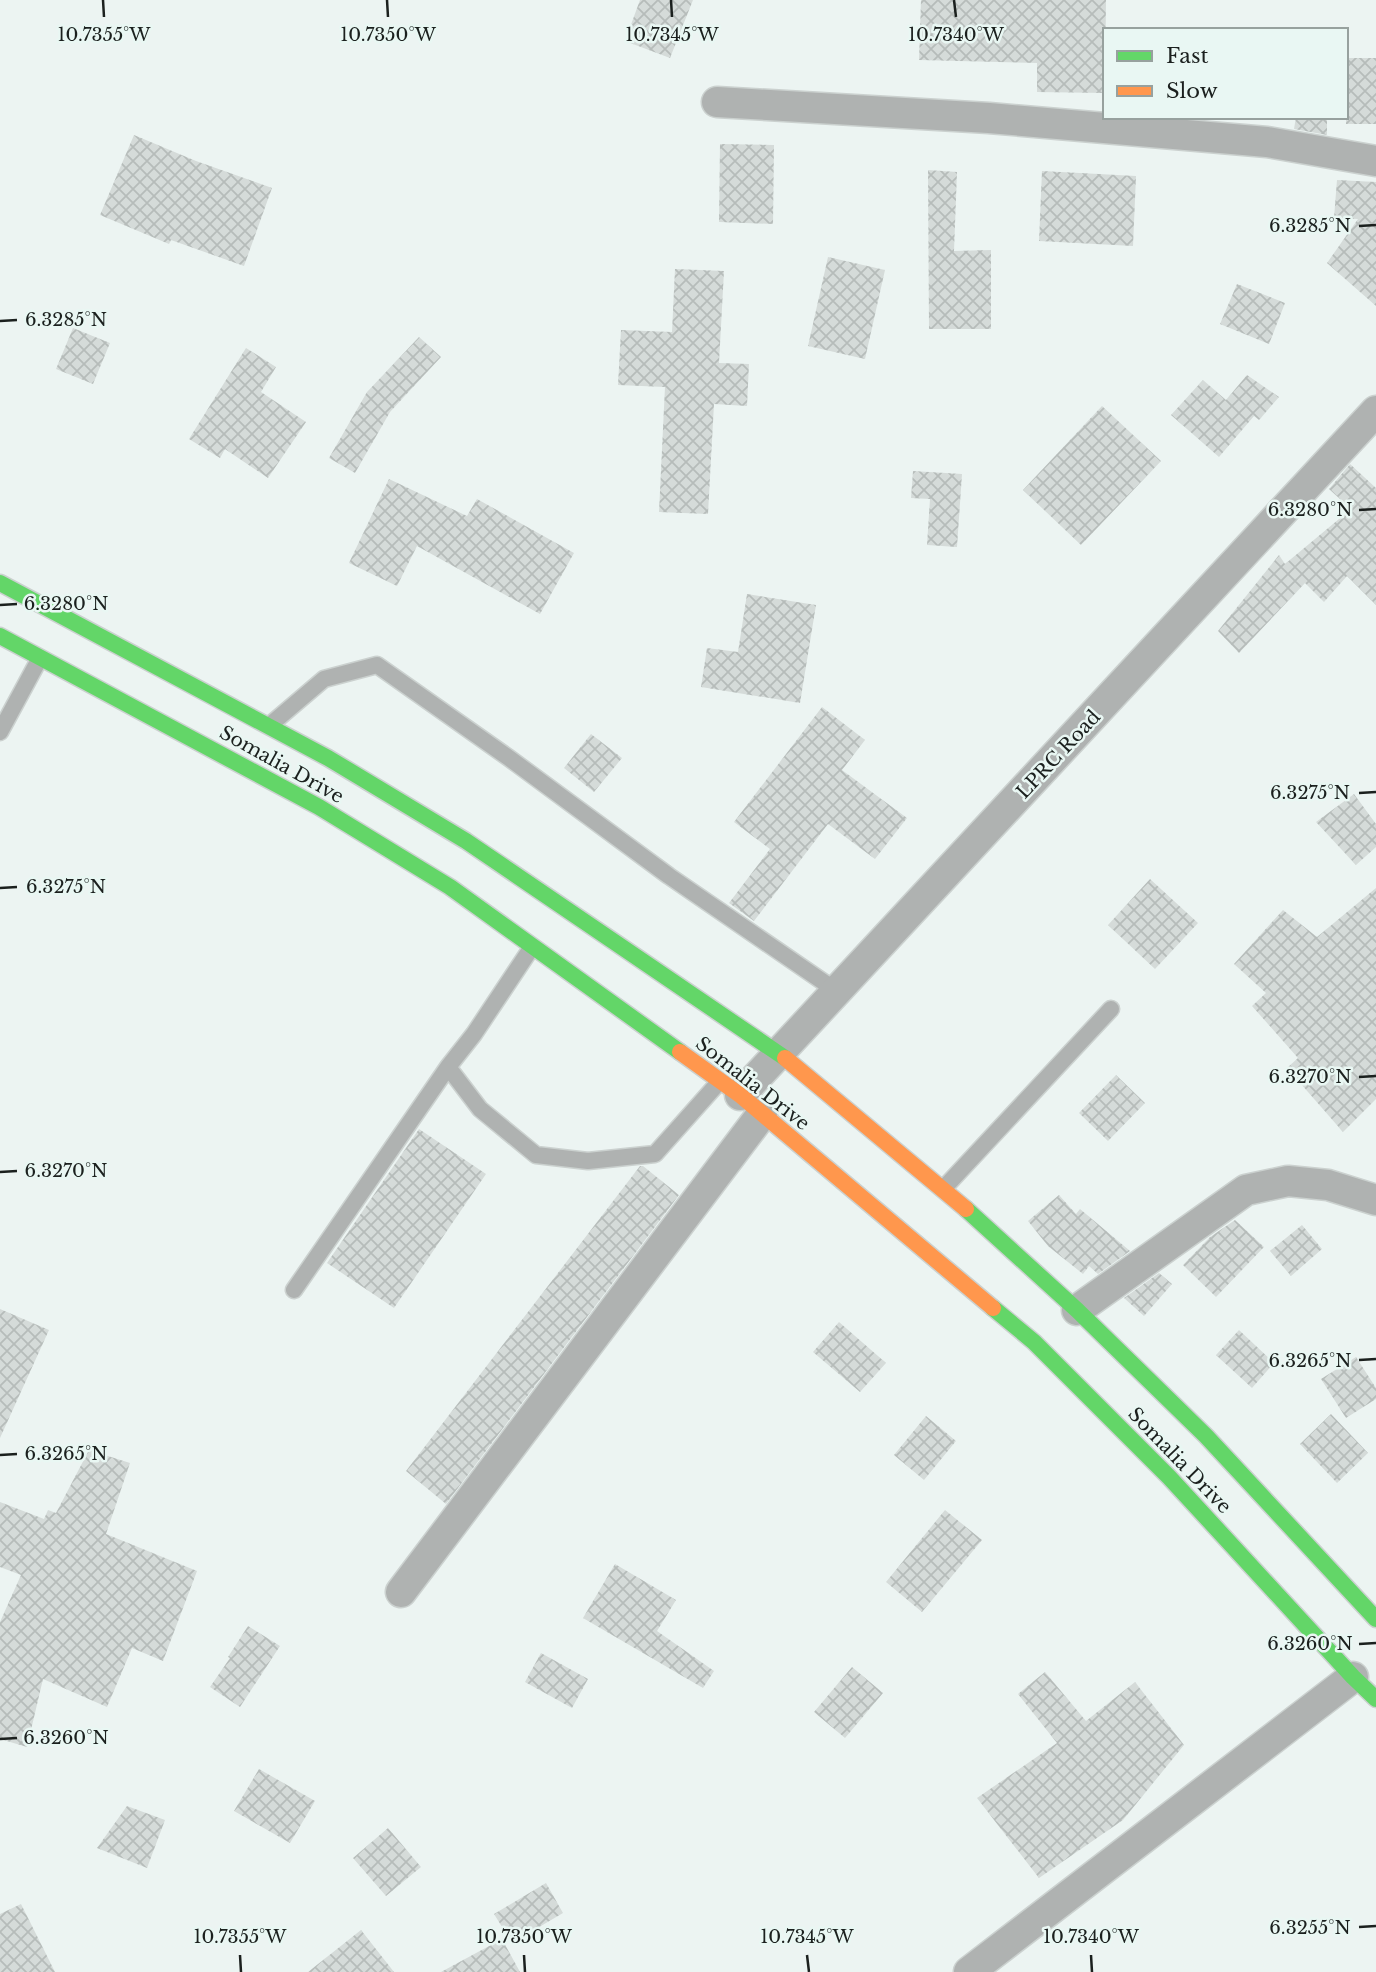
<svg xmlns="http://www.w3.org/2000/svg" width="1376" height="1972" font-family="'Libre Baskerville',serif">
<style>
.building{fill:url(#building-cross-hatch)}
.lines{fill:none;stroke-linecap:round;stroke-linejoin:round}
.lane-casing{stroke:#cbd1cf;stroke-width:19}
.street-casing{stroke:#cbd1cf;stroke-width:33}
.fast-casing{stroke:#cbd1cf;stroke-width:19}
.slow-casing{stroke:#cbd1cf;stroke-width:19}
.lane{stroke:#afb2b1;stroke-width:16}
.street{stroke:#afb2b1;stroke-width:30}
.fast{stroke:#63d668;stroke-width:16}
.slow{stroke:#ff974d;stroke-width:16}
.ticks{fill:none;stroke:#1b201e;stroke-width:2.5}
.labels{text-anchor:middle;stroke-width:5;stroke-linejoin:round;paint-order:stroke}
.street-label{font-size:19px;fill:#1b201e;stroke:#e9f7f3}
.ticks-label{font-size:18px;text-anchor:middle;fill:#1b201e;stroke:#e9f7f3;stroke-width:5;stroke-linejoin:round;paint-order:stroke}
</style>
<defs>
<pattern id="building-cross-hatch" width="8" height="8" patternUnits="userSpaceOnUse" patternTransform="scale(1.75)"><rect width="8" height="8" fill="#d5dbd9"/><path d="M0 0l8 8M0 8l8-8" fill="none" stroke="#b6bcba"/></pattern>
</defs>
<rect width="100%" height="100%" fill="#ecf4f2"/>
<path class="building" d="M640,0h53l-23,58 -45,-17z
M921,0h185l-1,93 -68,-1v-29l-118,-3z
M1346,58h30v66h-30z
M1296,117h31v18l-33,-6z
M134,135l62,26 76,27 -28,78 -73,-26 -2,4 -69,-29z
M720,144l54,1 -1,79 -54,-2z
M928,170l29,2 -3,79 37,-1v79h-62z
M1042,171l94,5 -3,70 -94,-5z
M1337,180l39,2v124l-49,-43 31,-44 -24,-1z
M828,257l57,13 -20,89 -57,-13z
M675,269l49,2 -5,92 30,1 -2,42 -33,-2 -6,110 -49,-2 6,-125 -47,-2 3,-55 51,2z
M1237,284l48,19 -16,41 -49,-20z
M73,328l37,15 -17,41 -37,-15z
M419,337l22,20 -51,55 -35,61 -26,-15 38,-66z
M246,348l30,19 -15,25 45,30 -38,56 -43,-29 -5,9 -31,-19z
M1247,375l32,22 -20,23 -5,-4 -35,41 -48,-42 32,-35 23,20z
M1102,406l59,55 -80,84 -58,-55z
M1350,464l26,24v117l-29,-29 -23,26 -19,-19 -66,70 -21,-22 61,-76 6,9 66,-55 -22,-20z
M913,471l49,3 -5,73 -30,-2 3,-46 -19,-1z
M389,479l78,37 10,-17 97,54 -34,61 -123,-68 -20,40 -48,-23z
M747,594l69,11 -16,98 -99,-16 6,-39 31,4z
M822,707l43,33 -23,30 65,48 -32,41 -47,-35 -74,97 -25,-18 41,-54 -36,-27z
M591,734l31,24 -28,34 -30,-24z
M1354,794l22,30v23l-20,18 -40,-43z
M1150,879l48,44 -43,46 -47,-44z
M1376,888v211l-33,33 -56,-64 11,-10 -46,-52 14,-13 -32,-29 49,-54 34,27z
M1116,1075l29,28 -37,38 -29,-28z
M419,1129l67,45 -92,134 -67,-45z
M640,1166h3l36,29 -233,309 -40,-33z
M1059,1195l17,19 4,-5 50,42 -32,23 -9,-8 -6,8 -35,-28 -20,-25z
M1235,1220l29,27 -48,50 -33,-32 27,-28z
M1302,1225l20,24 -31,27 -21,-25z
M1159,1273l13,11 -28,32 -20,-18z
M0,1309l49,21 -49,108z
M839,1322l47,41 -26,29 -47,-40z
M1239,1330l35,33 -22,25 -36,-33z
M1356,1357l20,31v11l-30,19 -25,-39z
M1331,1414l37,39 -31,30 -37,-39z
M926,1416l30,25 -32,39 -30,-25z
M89,1450l41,13 -24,71 91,37 -34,90 -31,-13 -25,59 -64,-28 -16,68 -27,-8v-117l21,-47 -21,-8v-65l44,17 4,-9 8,3z
M945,1510l37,30 -60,72 -36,-30z
M615,1564l61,36 -19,31 57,40 -11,17 -120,-70z
M248,1626l32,20 -40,61 -30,-20 20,-29 -2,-1z
M541,1653l47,26 -16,29 -47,-26z
M852,1667l31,26 -38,45 -31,-26z
M1045,1672l41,49 49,-39 49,63 -61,75 -84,58 -62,-80 80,-55 -39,-49z
M259,1769l56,32 -25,42 -56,-32z
M127,1806l38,14 -18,48 -50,-20z
M388,1828l33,39 -35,29 -33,-38z
M546,1883l17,30 -51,30 -18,-29z
M21,1904l34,68h-55v-58z
M361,1930l33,42h-86z
M502,1939l18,33h-79z"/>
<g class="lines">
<defs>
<path id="lane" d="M270,725l54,-46 53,-14 132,93 160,118 169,116
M0,732l40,-74
M532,947l-58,87 -26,33 32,42 56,46 52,6 67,-7 65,-73
M944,1188l167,-179
M294,1290l154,-223"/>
<path id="street" d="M717,102l272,16 278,24 109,19
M740,1095l636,-684
M1077,1310l169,-120 42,-9 40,4 48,15
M401,1592l361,-478
M969,1972l384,-295"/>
<path id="fast" d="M0,583l328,175 138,83 319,217
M0,636l319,171 131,80 230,165
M966,1209l111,101 129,126 170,183
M993,1308l41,34 135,135 184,200 23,22"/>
<path id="slow" d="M680,1052l60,43 253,213
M785,1058l181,151"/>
</defs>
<use href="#lane" class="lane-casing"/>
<use href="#street" class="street-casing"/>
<use href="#fast" class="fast-casing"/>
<use href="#slow" class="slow-casing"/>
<use href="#lane" class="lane"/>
<use href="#street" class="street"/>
<use href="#fast" class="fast"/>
<use href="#slow" class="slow"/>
</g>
<path class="ticks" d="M103,0l1,17M387,0l1,17M671,0l1,17M954,0l2,17M1359,226l17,-1M0,321l17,-1M1359,510l17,-1M0,605l17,-1M1359,793l17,-1M0,888l17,-1M1359,1077l17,-1M0,1172l17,-1M1359,1360l17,-1M0,1455l17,-1M1359,1644l17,-1M0,1739l17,-1M1359,1927l17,-1M240,1955l1,17M524,1955l1,17M807,1955l2,17M1091,1955l1,17"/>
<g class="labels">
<g class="street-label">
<text transform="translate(1058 754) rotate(-47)" y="7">LPRC Road</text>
<text transform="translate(282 764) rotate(29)" y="7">Somalia Drive</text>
<text transform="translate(753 1083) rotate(38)" y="7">Somalia Drive</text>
<text transform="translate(1180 1460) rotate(46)" y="7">Somalia Drive</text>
</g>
</g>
<g class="ticks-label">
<text x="104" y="41">10.7355°W</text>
<text x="388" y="41">10.7350°W</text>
<text x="672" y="41">10.7345°W</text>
<text x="956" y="41">10.7340°W</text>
<text x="1310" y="232">6.3285°N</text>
<text x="66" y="326">6.3285°N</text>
<text x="1310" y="516">6.3280°N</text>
<text x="66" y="610">6.3280°N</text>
<text x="1310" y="799">6.3275°N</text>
<text x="66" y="893">6.3275°N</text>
<text x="1310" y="1083">6.3270°N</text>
<text x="66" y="1177">6.3270°N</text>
<text x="1310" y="1367">6.3265°N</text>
<text x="66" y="1460">6.3265°N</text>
<text x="1310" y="1650">6.3260°N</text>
<text x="66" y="1744">6.3260°N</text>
<text x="1310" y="1934">6.3255°N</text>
<text x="240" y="1943">10.7355°W</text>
<text x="524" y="1943">10.7350°W</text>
<text x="807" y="1943">10.7345°W</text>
<text x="1091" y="1943">10.7340°W</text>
</g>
<rect x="1103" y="28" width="245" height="91" fill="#e9f7f3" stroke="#97a19e" stroke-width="2"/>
<rect x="1117" y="51" width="35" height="10" fill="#63d668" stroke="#97a19e" stroke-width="2"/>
<text x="1166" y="63" font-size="21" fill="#1b201e">Fast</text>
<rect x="1117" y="86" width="35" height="10" fill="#ff974d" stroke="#97a19e" stroke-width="2"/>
<text x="1166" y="98" font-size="21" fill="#1b201e">Slow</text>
</svg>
